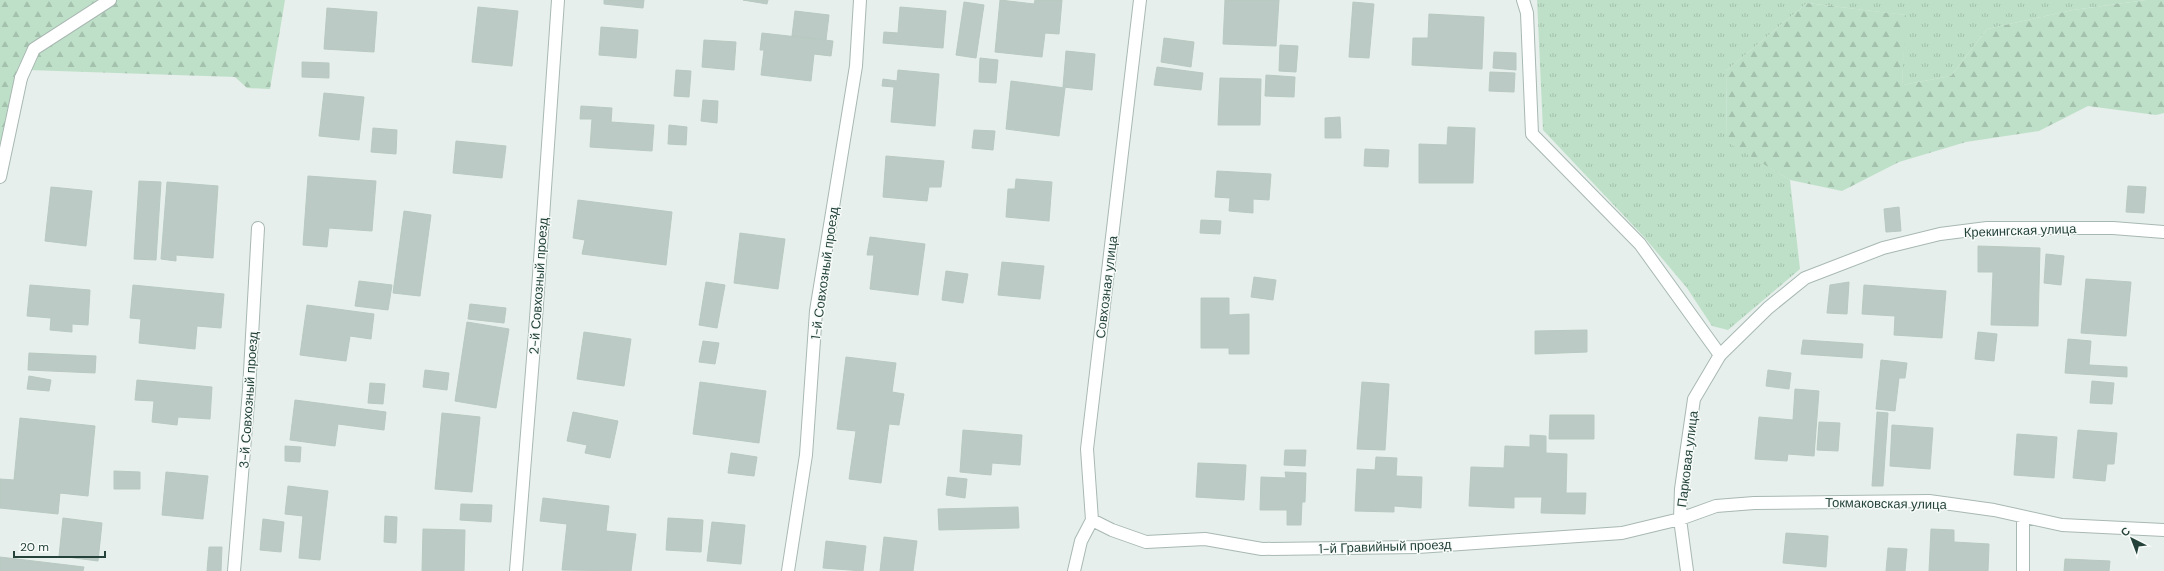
<svg xmlns="http://www.w3.org/2000/svg" width="2164" height="571" font-family="'DM Sans',sans-serif">
<style>
.grass{fill:url(#grass-tufts)}
.forest{fill:url(#forest-firs)}
.building{fill:#bbcac4;stroke:#b8c9c2}
.lines{fill:none;stroke-linecap:round;stroke-linejoin:round}
.service-casing{stroke:#a8b8b2;stroke-width:14}
.minor-casing{stroke:#a8b8b2;stroke-width:14}
.service{stroke:#fff;stroke-width:12}
.minor{stroke:#fff;stroke-width:12}
.labels{text-anchor:middle;stroke-width:3;stroke-linejoin:round;paint-order:stroke}
.street-label{font-size:13px;fill:#24423a;stroke:#f7fbf9}
</style>
<defs>
<pattern id="grass-tufts" width="24" height="20" patternUnits="userSpaceOnUse"><rect width="24" height="20" fill="#bfe0c8"/><path d="M3 7l-1-3M5 7V3M7 7l1-3M15 17l-1-3M17 17v-4M19 17l1-3" fill="none" stroke="#a4c1ad"/></pattern>
<pattern id="forest-firs" width="22" height="20" patternUnits="userSpaceOnUse"><rect width="22" height="20" fill="#bfe0c8"/><path d="M5 1l3.5 6h-7zM16 11l3.5 6h-7z" fill="#a4c1ad"/></pattern>
</defs>
<rect width="100%" height="100%" fill="#e6efeb"/>
<path class="grass" d="M1537,0h609l-73,10 -86,19 -36,47 -49,9 3,-70 -98,-12 -81,68 1,70 63,39 10,89 -72,61 -16,-4 -25,-38 -43,-51 -101,-107z"/>
<path class="forest" d="M0,0h285l-15,89 -23,-1 -12,-11 -207,-7 -12,5 -16,72z
M2146,0h18v113l-8,2 -68,-9 -49,25 -73,11 -67,20 -57,29 -52,-11 -63,-38 -1,-71 81,-68 99,12 -4,70 49,-9 36,-47 86,-19z"/>
<path class="building" d="M604,0h40l-1,8 -39,-4z
M743,0h25l-1,4z
M1000,0l34,4 1,-4h27l-3,34 -14,-1 -3,24 -47,-5z
M1225,0h54l-3,46 -53,-2z
M964,2l20,3 -8,53 -20,-3z
M1353,2l21,2 -5,54 -20,-1z
M478,7l40,4 -6,55 -40,-4z
M900,7l46,4 -3,37 -60,-5 1,-11 14,1z
M327,8l50,4 -3,40 -50,-3z
M795,11l34,4 -3,25 -34,-4z
M1429,14l55,3 -2,52 -70,-4 1,-27h15z
M601,27l37,3 -2,28 -37,-3z
M762,33l71,8 -2,15 -17,-2 -3,27 -50,-6 3,-25h-4z
M1164,38l30,4 -3,25 -30,-5z
M704,40l32,2 -2,28 -32,-3z
M1280,45l18,1 -2,26 -17,-1z
M1066,51l29,3 -3,36 -29,-3z
M1494,52l22,1v17l-23,-2z
M980,58l18,2 -2,23 -17,-1z
M302,62l27,1v15l-27,-1z
M1157,67l46,6 -2,17 -47,-5z
M676,70l15,1 -2,26 -15,-1z
M898,70l41,4 -4,52 -44,-4 3,-35 -12,-1 1,-7 14,2z
M1490,72l25,1 -1,19 -25,-1z
M1266,75l29,2 -1,20 -29,-1z
M1220,78l41,1 -1,46h-42z
M1011,81l54,7 -6,48 -53,-7z
M324,93l40,4 -5,43 -40,-4z
M703,100l15,1 -1,22 -16,-2z
M581,106l31,2 -1,14 43,3 -2,26 -62,-4 2,-28h-12z
M1340,117l1,21h-16v-20z
M669,125l18,2 -1,18 -18,-1z
M1448,127l27,1 -2,55h-54v-39l28,1z
M373,128l24,2 -1,24 -25,-2z
M974,130l21,1 -2,19 -21,-2z
M456,141l50,5 -4,32 -49,-5z
M1365,149l24,1 -1,17 -24,-1z
M886,156l58,5 -3,26h-12l-2,14 -44,-4z
M1217,171l54,3 -2,26 -16,-1v14l-24,-2 1,-13 -15,-1z
M308,176l68,5 -4,50 -43,-3 -2,19 -24,-2z
M1016,179l36,3 -3,39 -43,-4 2,-28h7z
M139,181l22,1 -5,78 -22,-1z
M167,182l51,4 -5,72 -37,-3v6l-15,-2z
M2128,186l18,1 -2,26 -18,-1z
M51,187l41,4 -6,55 -41,-5z
M578,200l94,12 -6,53 -84,-11 3,-14 -12,-2z
M1899,207l2,24 -15,1 -2,-23z
M404,211l27,4 -11,81 -27,-3z
M1201,220l20,1 -1,13 -20,-1z
M740,233l45,6 -7,50 -44,-6z
M870,237l55,7 -7,51 -48,-6 4,-34h-7z
M1978,246l62,2 -2,78 -47,-1 2,-53h-15z
M2046,254l18,2 -3,29 -17,-2z
M1002,262l42,4 -4,33 -42,-4z
M946,271l22,3 -5,29 -21,-3z
M1254,277l22,3 -3,20 -22,-3z
M2086,279l45,3 -5,54 -45,-3z
M359,281l33,4 -4,25 -33,-4z
M706,282l19,3 -8,43 -18,-3z
M1849,282l-2,32 -20,-1 3,-28z
M30,285l60,5 -2,35 -16,-1v8l-22,-2 1,-12 -24,-2z
M133,285l91,9 -3,34 -24,-2 -2,23 -56,-6 2,-24 -11,-1z
M1864,285l82,6 -4,47 -48,-3 1,-19 -33,-2z
M1201,298h28v17l20,-1v40h-20v-6h-28z
M470,304l36,4 -2,15 -36,-4z
M307,305l67,9 -3,25 -21,-3 -4,25 -46,-6z
M467,322l42,7 -13,79 -41,-7z
M1587,330v22l-52,2v-23z
M584,332l47,7 -7,47 -47,-7z
M1978,332l19,2 -3,27 -19,-2z
M2068,339l23,2 -2,24 38,2v10l-62,-4z
M1803,340l60,4 -1,14 -61,-4z
M703,341l16,2 -4,21 -16,-2z
M29,353l67,3 -1,17 -67,-3z
M846,357l50,6 -4,29 12,2 -5,31 -10,-1 -8,59 -32,-4 7,-48 -19,-2z
M1881,360l26,3 -2,15h-6l-4,33 -19,-2z
M425,370l24,3 -2,17 -24,-3z
M1768,370l23,3 -2,16 -23,-3z
M29,376l22,4 -2,11 -22,-2z
M137,380l75,7 -2,32 -32,-2 -1,8 -25,-3 2,-21 -19,-1z
M2092,381l22,2 -2,21 -22,-1z
M700,382l66,9 -7,52 -66,-9z
M1362,382l27,2 -4,66 -28,-1z
M370,383l15,1 -2,20 -15,-1z
M1795,389l24,2 -5,65 -26,-2 -1,7 -32,-2 4,-42 34,3z
M295,400l91,12 -2,18 -46,-6 -3,22 -45,-6z
M573,412l45,9 -8,37 -25,-5 2,-8 -20,-4z
M1877,412l11,1 -5,73h-11z
M442,413l38,4 -8,75 -37,-3z
M1550,415h44v24h-45z
M20,418l75,8 -7,70 -28,-3 -2,21 -58,-6v-29l14,1z
M1819,422l21,1 -2,28 -21,-1z
M1892,425l41,3 -3,41 -40,-3z
M963,430l59,5 -2,30 -28,-2 -1,12 -31,-3z
M2078,430l39,3 -3,31h-7l-2,17 -32,-3z
M2017,434l40,3 -3,41 -40,-3z
M1530,435l16,1v17l21,1 -1,39h20l-1,21 -44,-1 1,-16h-28v11l-45,-2 2,-39 33,1 1,-22 25,1z
M285,446l16,1 -1,15 -15,-1z
M1285,450h21l-1,16 -21,-1z
M731,453l26,4 -3,19 -26,-3z
M1376,457l21,1 -1,18 26,1 -1,31 -27,-2v6l-39,-1 2,-42 18,1z
M1198,463l48,2 -2,35 -48,-3z
M114,471l26,1v17h-26z
M166,472l42,4 -5,43 -41,-4z
M1285,472l21,1 -1,29h-3l-1,23h-14v-15h-27l1,-33 25,1z
M948,477l19,2 -2,19 -19,-3z
M288,486l40,5 -8,69 -21,-2 4,-42 -18,-2z
M543,498l66,8 -3,25 30,3 -5,37 -69,-1 5,-46 -27,-3z
M461,504l31,1 -1,17 -31,-2z
M1018,507l1,21 -80,2 -1,-21z
M385,516l12,1 -1,26 -12,-1z
M63,518l39,5 -4,38 -39,-5z
M668,518l35,2 -2,32 -35,-2z
M263,519l21,3 -3,30 -21,-2z
M712,522l33,3 -4,39 -34,-3z
M423,529l42,1 -1,41h-42z
M1931,529l23,1v12l35,2 -1,27h-59z
M1786,533l42,3 -2,31 -43,-4z
M884,537l33,4 -4,30h-33z
M826,541l40,5 -3,25 -40,-3z
M209,547h13l-1,24h-14z
M1888,548l19,1 -2,22h-19z
M0,557l84,10 -1,4h-83z
M2065,559l45,2 -1,10h-45z"/>
<g class="lines">
<defs>
<path id="service" d="M1523,0l4,13 5,121 108,110 80,111
M21,78l13,-29 76,-49"/>
<path id="minor" d="M0,177l21,-99
M2023,518v53
M1092,520l20,10 34,12 59,-3 57,10 156,-2 204,-14 58,-14 36,-13 38,-3 175,-2 65,9 68,15 102,5
M234,571l15,-181 9,-162
M516,571l19,-238 23,-333
M788,571l18,-116 10,-144 40,-245 4,-66
M1074,571l7,-30 11,-21 -5,-71 53,-449
M1687,571l-7,-52 1,-30 13,-90 26,-44 48,-47 37,-30 78,-30 57,-14 47,-6h126l51,4"/>
</defs>
<use href="#service" class="service-casing"/>
<use href="#minor" class="minor-casing"/>
<use href="#service" class="service"/>
<use href="#minor" class="minor"/>
</g>
<g class="labels">
<g class="street-label">
<text transform="translate(2020 230) rotate(-2)" y="5">Крекингская улица</text>
<text transform="translate(824 273) rotate(-82)" y="5">1-й Совхозный проезд</text>
<text transform="translate(538 286) rotate(-86)" y="5">2-й Совхозный проезд</text>
<text transform="translate(1106 287) rotate(-83)" y="5">Совхозная улица</text>
<text transform="translate(248 400) rotate(-86)" y="5">3-й Совхозный проезд</text>
<text transform="translate(1687 459) rotate(-83)" y="5">Парковая улица</text>
<text transform="translate(1886 503) rotate(1)" y="5">Токмаковская улица</text>
<text transform="translate(1385 546) rotate(-2)" y="5">1-й Гравийный проезд</text>
</g>
</g>
<g transform="translate(2132 539) rotate(318)" stroke="#f7fbf9" stroke-width="3" paint-order="stroke">
<path d="M0-3L7 15L0 10L-7 15Z" fill="#24423a"/>
<text y="-6" font-size="11" font-weight="bold" text-anchor="middle" fill="#24423a">С</text>
</g>
<path d="M14 551v6h91v-6" fill="none" stroke="#24423a" stroke-width="2"/>
<text x="20" y="551" font-size="12" fill="#24423a" stroke="#f7fbf9" stroke-width="3" paint-order="stroke">20 m</text>
</svg>
